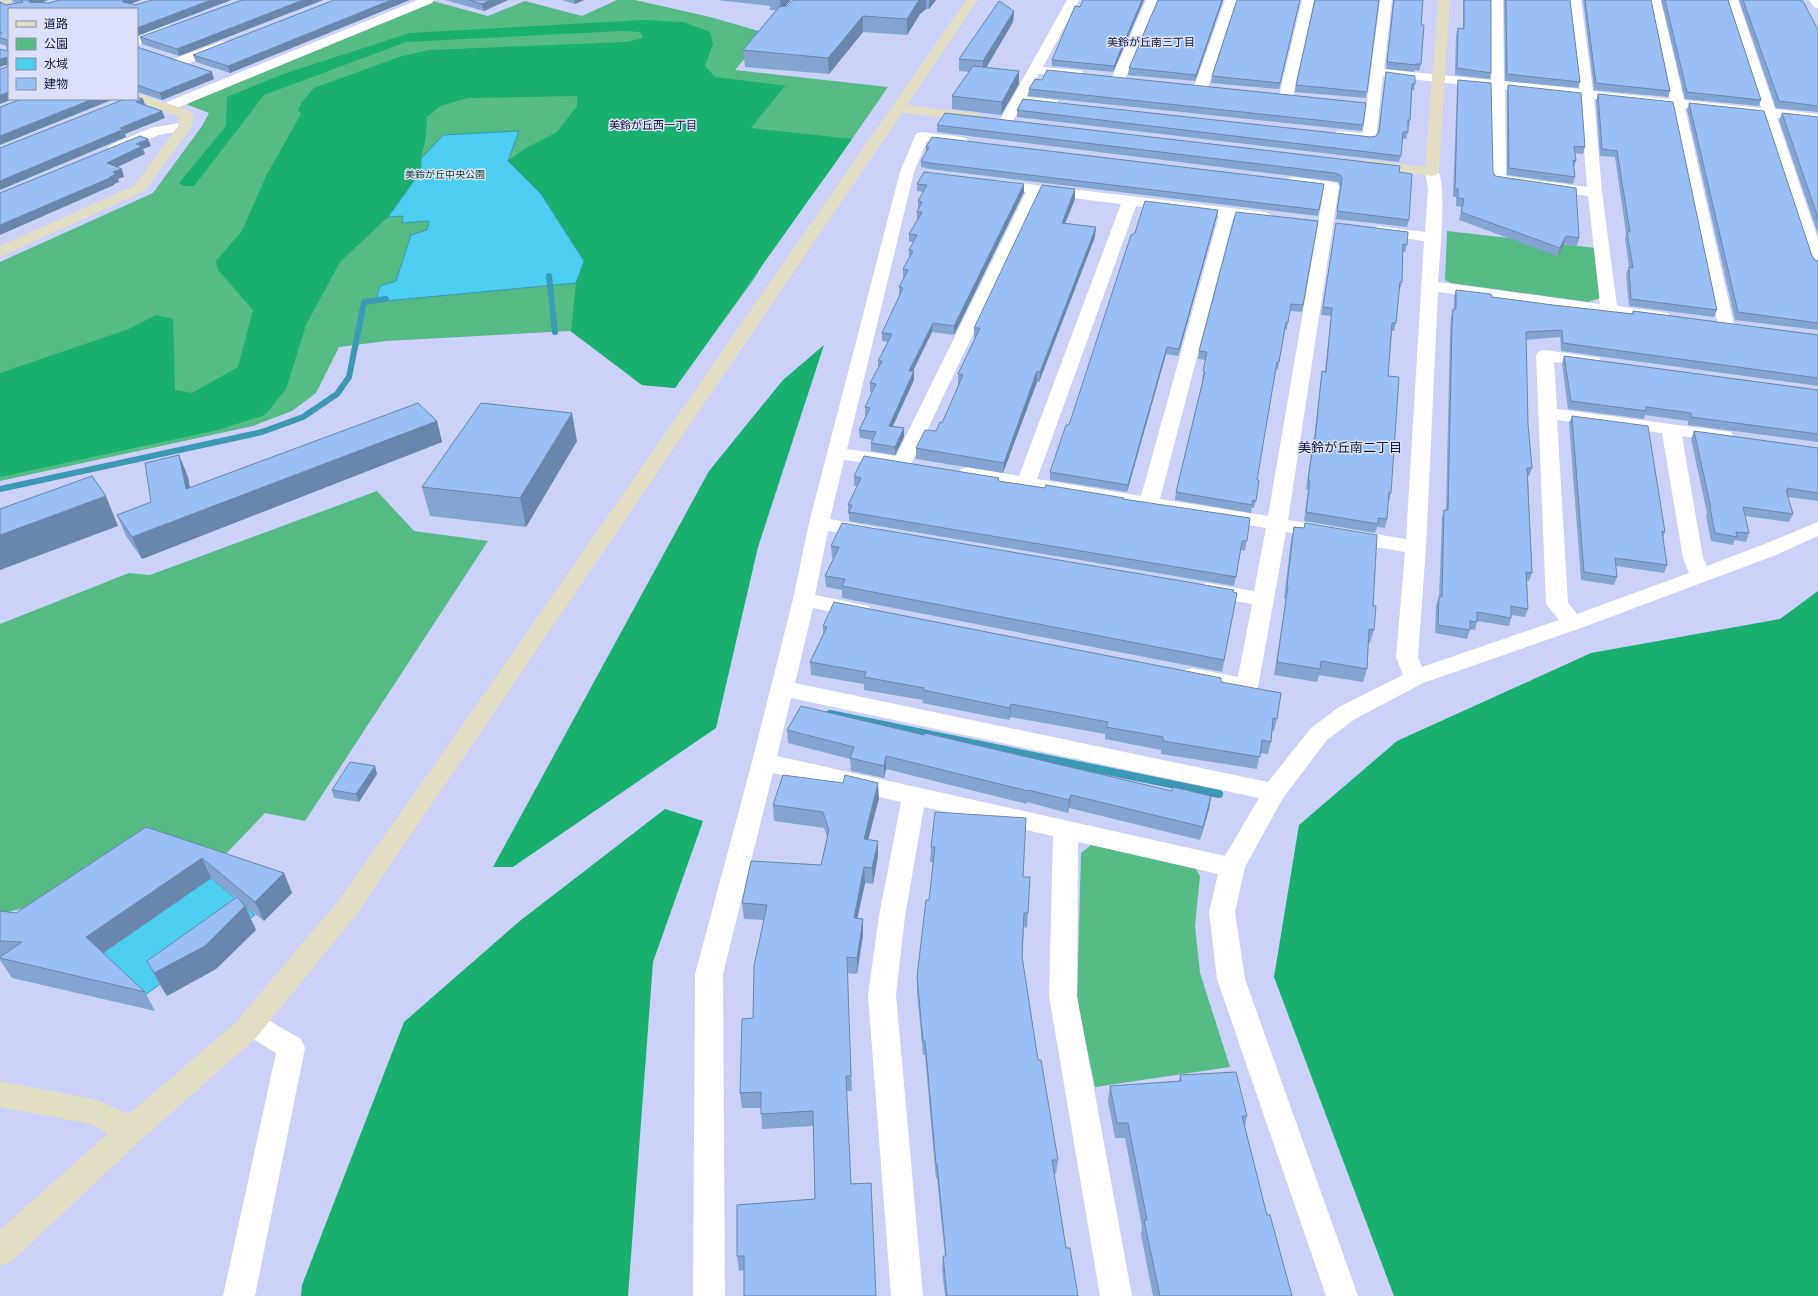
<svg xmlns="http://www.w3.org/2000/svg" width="1818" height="1296" font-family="'Roboto Condensed','Noto Sans JP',sans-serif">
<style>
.green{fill:#56bb85}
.forest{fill:#19af6f}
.water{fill:#4bceef;stroke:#3b98b6}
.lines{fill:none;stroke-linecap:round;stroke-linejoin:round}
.stream-far1{stroke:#3b98b6;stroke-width:6}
.stream{stroke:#3b98b6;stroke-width:8}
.street{fill:#fff;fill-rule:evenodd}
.secondary{fill:#e2ddc5;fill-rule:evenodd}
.wall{fill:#84a4d4}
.shaded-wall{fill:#6b86ad}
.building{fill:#99bff7;stroke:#6b86ad}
.labels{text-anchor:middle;stroke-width:3;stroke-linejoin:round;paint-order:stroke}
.far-park-label{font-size:10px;fill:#11472d;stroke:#dbdff9}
.far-neighbourhood-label{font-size:11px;fill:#171a31;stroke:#dbdff9}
.neighbourhood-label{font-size:13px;fill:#171a31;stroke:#dbdff9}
</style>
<rect width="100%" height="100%" fill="#cbd1f8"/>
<path class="green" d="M617,0h18l75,17 56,16 -31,37 153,17 -52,75 -67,92 -15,25 -79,109 -33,-3 -72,-54 -184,10 -47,6 -23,46 -24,18 -39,15 -253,55v-219l153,-69 49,-67 7,-13 -23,-9 247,-103 55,15 37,-15 57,15z
M1447,231l148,17 5,50 -12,4 -137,-19 -6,-3z
M377,491l37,40 74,10 -183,280 -40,-8 -44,46 -221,55v-290l129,-51 21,2z
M1091,845l101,18 8,13 -5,50 5,47 30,94 -135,20 -18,-87 4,-147z"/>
<path class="forest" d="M644,20l39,2 27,10 3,12 -8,22 10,11 73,9 -4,1 -33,41 101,11 -177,249 -33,-3 -71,-54 5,-48 8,-22 -43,-67 -33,-33 16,-12 33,-17 20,-26v-10l-109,2 -28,8 -13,11 -1,19 -5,23 1,12 -34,46 -48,45 -34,63 -20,64 -21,26 -47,15 -218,47v-104l129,-44 27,-14 17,4 2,71 17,3 46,-26 15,-57 -35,-40 -2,-9 26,-30 24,-55 35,-62 -3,-4 4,-8 12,-14 85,-31 30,-7 197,-8 17,-4 -3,-6 -18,-1 -216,11 -142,53 -70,91h-10l-5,-3 47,-57 1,-29 56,-23 127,-41z
M824,345l-66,202 -42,181 -203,139h-20l216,-396 74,-91z
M1818,591v705h-424l-120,-319 25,-152 98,-84 194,-88 189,-34z
M665,809l38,12 -50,141 -25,334h-327l1,-11 102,-263 117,-102z"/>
<path class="water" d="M519,131l-11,30 33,33 43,67 -8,22 -201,19 5,-16 16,-5 15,-46 16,-5 2,-9 -27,2 1,-7 -15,1 33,-46v-12l22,-24z
M211,878l44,37 -114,83 -44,-41z"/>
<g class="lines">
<path class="stream-far1" d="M549,276l6,56
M0,489l262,-57 41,-15 34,-23 12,-17 15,-75 22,-3"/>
<path class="stream" d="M830,714l389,80"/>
<path class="street" d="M418,0h16l-2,3 -260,107h-10l-2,-3 2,-3z
M1067,0h12l-36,67 34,3 5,1 2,3 -2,3 -5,1 -38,-4 -13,23 31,3 2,3 -2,3 -5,1 -30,-3 -10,19h-10l-2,-3z
M1146,0h12l-33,79 -2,3h-10l-2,-3z
M1225,0h12l-29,87 -2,3h-10l-2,-3z
M1302,0h12l-21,96 -2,3h-10l-2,-3z
M1380,0h12l-8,69 107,11v-80h12l1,81 76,8 -11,-89h12l12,91 77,8 -21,-99h12l23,100 77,8 -35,-108h12l37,109 43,5v8l-41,-4 41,121v29l-6,-2 -2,-3 -47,-147 -78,-8 49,217 -2,4 -6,1 -6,-1 -2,-4 -46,-218 -78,-8 8,93 15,114 51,7 2,4 -2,4 -6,1 -224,-30 -12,255 -8,110 4,10 137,-47 -13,-16 -10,-249 3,-4 6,-1 48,7 6,1 3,4 -3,4 -6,1 -39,-5 3,47 174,23 2,4 -2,4 -7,2 -42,-6 21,122 4,8 55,-21 56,-23v14l-42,19 -195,73 -158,55 -68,36 -28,21 -44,58 -38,69 -10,45 10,67 113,317h-32l-109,-317 -8,-67 9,-38 -140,-32 -1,154 55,300h-32l-51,-300 4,-160 -129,-29 -19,109 -9,79 27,301h-32l-23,-301 11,-79 22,-114 -128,-29 -50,201 2,322h-32l2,-322 57,-212 41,-163 16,-76 91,-351 15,-36 2,-3 5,-1 39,5 5,1 2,3 -2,3 -5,1 -34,-4 -13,31 -67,277 49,7 130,-264 -36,-5 -2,-3 2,-3 5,-1 270,32 5,2 3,3 -3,3 -5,2 -32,-4 -73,281 108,17 56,-327 -36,-5 -2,-3 2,-3 5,-1 39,5 5,1 2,3 -51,334 118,19 18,-298 -51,-7 -3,-3 3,-3 5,-2 47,6 3,-43 -3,-17 2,-3 5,-1 5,1c11,15 2,91 1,113l162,22 -12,-108 -89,-12 -5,-1 -2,-3 -1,-92 -108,-12 -7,62 -2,3 -5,1 -33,-4 -2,-3 2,-3 5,-1 22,2zM1505,89l75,8 7,90 -81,-11zM1040,194l81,10 -102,272 -51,-9 -7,2 -3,4 3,4 305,51 -12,63 -48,-8 -7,2 -4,5 4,5 53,9 -14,73 -47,-9 -8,3 -3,5 3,5 8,3 56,11 8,-3 3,-5 28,-155 119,20 -9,105 7,18 -64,32 -28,21 -43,54 -473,-99 18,-75 48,10 8,-2 3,-5 -3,-5 -54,-11 13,-64 43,7 7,-2 3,-4 -3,-4 -48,-9 14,-59 59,8 7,-2zM1136,206l83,10 -78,280 -104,-17zM1557,420l105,13 21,125 6,15 -112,41 -9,-11zM791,698l468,100 -34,58 -448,-100z
M1809,0h9v8l-4,-1z
M170,25l4,1 2,3 -2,3 -37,13v-8z
M222,41l4,1 2,3 -2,3 -42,17h-10l-1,-3 1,-3z
M185,122l5,1 2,3 -2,3 -31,6 -44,17 -5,-1 -2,-3 2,-3 41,-17z
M251,1012l10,4 40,23 4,9 -50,248h-32l53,-243 -35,-21 -4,-8 4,-8z"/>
<path class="secondary" d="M0,0h12l-2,3 -10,3z
M966,0h12l-71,105 67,8 5,1 2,3 -2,3 -5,1 -72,-8 -545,801 -102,125 -113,100 -131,123 -11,4v-36l108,-97 -18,-9 -90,-17v-26l94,18 35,15 106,-91 104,-123 136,-193z
M1438,0h12l-11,172 -2,3 -5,1 -68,-9 -2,-3 2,-3 5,-1 56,7z
M137,93l53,18 4,8 -2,7 -47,65 -145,66v-11l135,-61 43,-59 1,-9 -47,-17 5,-1z"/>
</g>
<path class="wall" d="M12,0h36l-8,3h9l92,-3 -10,3 4,2 96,-5 -94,36v-27h-128l3,90 -12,5v-35l7,-2v-21l-7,-2v-42l6,3 11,-2 -4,-1z
M242,0h81l-144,56 -37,-12 -2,-7z
M334,0l-104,73 -34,-11 -3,-7z
M445,0h63l-24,11z
M562,0h22l-9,4z
M717,0h74l-6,6h2l6,-6h143l-7,9h-3l-6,5 -13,21 -44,-3 -34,42 -84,-7 -2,-17 33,-40h-6v-4z
M1144,0l-31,72 -61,-6v-6l28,-53z
M1158,0h65l-28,81 -67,-6 1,-7z
M1237,0h63l-21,89 -68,-6 1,-7z
M1393,0h30l-2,25v39l-2,7 -4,-1 -1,2 -28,-3z
M1463,0h28v73l-1,6 -35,-4 1,-40 2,-7 5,1z
M1504,0h66l10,82 -2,6 -73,-7z
M1583,0h68l19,91 -2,6 -74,-7z
M1661,0h67l33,100 -2,6 -74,-7z
M1739,0h61l18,30v82l-42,-4z
M1014,11l-1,11 -27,46 33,16 -18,31 -49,-6v-13l17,-24 -10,-1v-12z
M137,47l77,32 -52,21 -25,-8z
M1386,72l29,12 -1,6h-2l-2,30 -1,7h-1v5l-2,7 -4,-1 -1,18 -2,6 -382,-45v-7l354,27 5,-1 2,-3z
M1458,80l35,92 2,4 84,62 -2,8 -13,-2 -7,12 -98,-36 3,-13 -6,-1v-9h-3l4,-110z
M1296,85l71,7 -1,6 -71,-6z
M1508,85l77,62 -2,7 -8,-1 1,8 -2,6 1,10 -2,7 -66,-9v-83z
M1029,89l334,36 -1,6 -334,-35z
M1598,94l119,216 -3,7 -85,-11 -3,-32 3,-7 -4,-28 1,-6 -11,-76 -15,-1 -4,-55z
M1689,103l126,157 3,1v69l-83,-10 -48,-210z
M1782,113l36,4v117l-39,-114z
M937,125l462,47 10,48 -2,7 -71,-8 4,-33 -2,-4 -6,-1 -395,-49z
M926,147l398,37 -6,32 -388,-47 -9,-2v-6l5,-9z
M917,184l107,8 -70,143 -22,-3 -19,39h1v9l-21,46 11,2v9l-9,18 -24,-4v-8l1,-3 -12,-2 -1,-8 7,-14h-1v-9l7,-15h-2v-9l8,-15v-7l10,-19 -6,-1v-8l18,-38h-1v-8l5,-10h-1v-8l6,-12v-7l5,-8h-5v-8l9,-14 -1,-1v-7l1,-3v-8l5,-9 -6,-1z
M1075,199l-10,25 30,13 -56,145h-2l-34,91 -87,-14v-11l20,-17 6,-8 17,-38h-1v-11l17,-36h-1v-10z
M1218,210l-1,6 -39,140 -12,-2 -39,138 -77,-12v-8l19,-47z
M1318,221l-16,91 -12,-1 -3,18h-2l-7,40h-2l-19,111 -1,21 -2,7h-2l-1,5 -76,-13 1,-8 27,-113h-1l4,-19 -8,-1 1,-8z
M1336,223l71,22 -2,7h-2l-1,30 -2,8h-1l-3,33 -2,8h-2l-4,45 3,117 -2,8h-1l-1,18 -2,9 -8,-1 -2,6 -71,-12 4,-31 -2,-1 6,-42 2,-9v1l7,-60 1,-8h3l6,-55 -10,-1z
M1456,290l36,7 61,8 79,9 1,-3 185,24v51l-257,-35 -1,-14 -34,3 2,84 4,44 -3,8h-1l4,97 -3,8h-2l1,28 -3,8 -14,-2v3l-2,8 -32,-5 -2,9 -5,-1 -3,10 -32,-6 1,-28 3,-8 3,-79 2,-8h2l4,-177 1,-17 2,-7h1v-12z
M1564,356l254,34v52l-130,-17v-4l-43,-6 -1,4 -76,-10 -6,-45z
M1572,416l93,116 -2,6 4,27 -3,8 -48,-7 1,11 -3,8 -33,-5 -12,-157z
M437,421l5,21 -300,117 -16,-23 -9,-21 34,-13 28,-47 9,22 2,11z
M1694,431l124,17v53l-30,-4 5,17 -4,8 -44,-6 4,17 -3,9 -11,-2 -2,5 -22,-4 -5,-25 1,-3 -16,-74z
M577,441l-51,86 -96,-11 -8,-29z
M854,476l145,5 251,37 -5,33 -4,-1 -7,36 -385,-65v-7h-1v-9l9,-19h-3z
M1305,523l68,83 1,24 -4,13h-2l-1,26 -4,13 -44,-7 -2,7 -43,-7 12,-76h-2l7,-59 3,-13 10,1z
M831,546l406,47 -15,79 -380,-74v-8l-16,-3 -1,-11 9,-18h-2z
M823,626l398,56 56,37 -3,12h-2l-1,11 -3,12 -8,-1 -3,16 -96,-15v-4l-56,-11v-5l-95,-17 -1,3 -87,-17 1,-3 -59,-10v-6l-53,-9 -1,-13 13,-28z
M787,730l137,5 248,56 39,5 -2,13 -9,31 -131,-32 -1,5 -41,-11v2l-141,-35 -2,9 -33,-7 -1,-12 -62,-16z
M377,774l-18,28 -25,-4 -2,-8z
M879,798l-11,42 10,16 -5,28 -8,-1 -8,36h6v16l-6,39 -10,-1 5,118h-6l5,93 -107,86 -5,1 -2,-15 78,-57 -2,-73 -51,3 -1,-21h-19l-2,-15 13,-75 11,-98 -20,-1 -2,-16 79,-38 6,-28 -3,-9 -50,-7 -1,-16z
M935,812l88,65 5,36 -1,15 -3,-1 -2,29 16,104 20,100 -2,14h-2l12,74 12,48h-133l-3,-26 1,-14h2l-8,-78 -1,1 -11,-124h-2l-6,-63v-15l12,-77 4,-38h-3l1,-15z
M146,827l138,46 8,20 -28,28 -20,-16 12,25 -40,39 -49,27 -8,-12 -12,-23 89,-63 -25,-20 -108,75 42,39 10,19 -143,-33 -12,-18v-49l16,2z
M1180,1075l67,41 -2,10 22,89 25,81h-139l-12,-61 1,-8 -17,-89h-10l-7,-37 2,-15 69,-5z"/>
<path class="shaded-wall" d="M30,0h18l-13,5 -6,-3z
M124,0h17l-13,5 -6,-3z
M211,0h20l-94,36v-8z
M303,0h20l-144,56 -2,-7z
M391,0h19l-180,73 -2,-7z
M491,0h17l-24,11 -2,-7z
M575,0h9l-9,4z
M780,0h11l-10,11z
M919,0h7v9l-6,5 -13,21v-16z
M929,0h7l-7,9z
M1142,0h2l-31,72 1,-6z
M1222,0h1l-28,81 1,-6z
M1300,0l-21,89 1,-6z
M1014,11l-1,11 -30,51v-12z
M863,16v16l-34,42 -1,-16z
M7,57l2,7 -9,3v-8z
M1019,71v13l-18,31 1,-13z
M212,72l2,7 -52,21 -2,-7z
M9,92v7h3l-12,5v-9z
M93,99h21l-114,46v-9z
M143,99l3,8 -10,-5z
M162,111l3,7 -40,16 1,3 -126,53v-9l120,-53z
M148,139l3,7 -8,3 2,5 -36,17 -2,-8 29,-19z
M122,169l2,8 -6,2 1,3 -5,2v1l-114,50v-10l110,-48 3,-5z
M1024,184v8l-70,143v-9z
M1075,189v10l-14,34 1,-10z
M1218,210l-1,6 -39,140 1,-7z
M1096,227l-1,10 -56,145 1,-10z
M1566,236l-2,8 -7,12 3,-8z
M933,323l-1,9 -23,47v-8z
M1167,347l-1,7 -39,138 1,-7z
M914,371v9l-25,54v-8z
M1037,371v11l-34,91 1,-10z
M572,413l5,28 -51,86 -6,-29z
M437,421l5,21 -300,117 -10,-22z
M904,428v9l-9,18v-8z
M179,455l9,22 6,34 -8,-22z
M106,496l12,30 -118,44v-35z
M1011,704l-1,13 -1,3 1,-12z
M886,756v13l-2,9v-12z
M375,766l2,8 -18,28 -3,-8z
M878,783l1,15 -15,57v-16z
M1071,795l-2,13 -1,5 1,-13z
M1211,796l-2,13 -9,31 3,-13z
M878,841v15l-5,28 -1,-16z
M202,858l9,20 -114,79 -11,-20z
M864,867l1,16 -11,51v-16z
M284,873l8,20 -28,28 -9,-19z
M245,906l11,24 -40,39 -49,27 -13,-23z
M863,919v16l-6,39v-16z"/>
<path class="building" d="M21,0h9l-1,2 20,1 10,-3h65l-2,2 11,2 2,1 17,-5h59l-74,28v-19h-128v83l-9,3v-26l7,-2v-10l-7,2v-10l7,2v-11l-7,-2v-5h2l-2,-1v-30l6,3 17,-3z
M242,0h61l-126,49 -37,-12z
M334,0h57l-163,66 -35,-11z
M469,0h22l-9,4z
M793,0h126l-12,19 -44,-3 -35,42 -85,-8 36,-43 8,-1z
M1083,0h59l-28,66 -62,-6 23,-54 5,1z
M1158,0h64l-26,75 -67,-7z
M1237,0h63l-20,83 -68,-7z
M1315,0h64l-12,92 -71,-7z
M1394,0h29l-2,25h3l-3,39h-5v1l-29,-3z
M1464,0h27v73l-34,-5 1,-40 6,1z
M1506,0h64l10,82 -73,-8z
M1585,0h66l19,91 -74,-8z
M1665,0h63l33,100 -74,-8z
M1743,0h57v1h3l15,29v76l-39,-5z
M999,1l15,10 -31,50 -24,-2z
M137,47l75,25 -52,21 -23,-8z
M973,66l46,5 -17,31 -50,-6z
M1047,70l319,33 -3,22 -334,-36 6,-10 7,1z
M1386,72l29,4v8h-3l-2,36h-2v12h-5l-2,24 -384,-46 6,-11 348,38 5,-1 3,-4z
M1458,80l33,3 2,89 2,4 81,12 3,50 -13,-2 -6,12 -99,-36 3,-13 -6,-1v-9h-3z
M1508,85l73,8 4,54 -11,-1 2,15 -3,-1 2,17 -66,-9z
M1598,94l75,8 44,208 -86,-11 -2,-32 4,1 -6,-36h3l-13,-81 -15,-2z
M137,97l6,2 -7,3 26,9 -42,17 4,1 -124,52v-33l125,-49h12z
M22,99h71l-93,37v-29z
M1689,103l75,8 48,145 3,4 3,1v62l-80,-11z
M945,113l455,53 -1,6 13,2 -3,46 -72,-9 5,-32 -2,-4 -6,-2 -397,-48z
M1782,113l36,4v101z
M140,136l8,3 -12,5 6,2 -35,17 15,6 -9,3 3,2 -6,3h2l-112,48v-32z
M932,137l392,47 -5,26 -389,-47 -9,-2 8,-14h-3z
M924,172l100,12 -70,142 -21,-3 -24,48h5l-25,55 15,2 -9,19 -24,-4 5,-11 -17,-2 11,-22 -5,-1 11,-23 -6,-1 12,-22h-4l14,-27 -10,-1 21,-45 -4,-1 9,-17 -5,-1 10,-18 -4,-1 8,-15 -8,-1 13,-22h-5l5,-10 -4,-1 9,-16 -10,-1z
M1042,185l33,4 -13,34 34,4 -56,145 -3,-1 -33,92 -88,-15 9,-18 11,1 4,-9 2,1 21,-48 -5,-1 22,-46h-6z
M1145,201l73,9 -39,139 -12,-2 -39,138 -78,-13 16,-47h3l62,-190 4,-2z
M1236,212l82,9 -15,84 -12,-1 -3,18h-2l-7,40h-2l-20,118h2l-3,21 -3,-1 -1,5 -76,-13 29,-120 -2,-1 4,-19 -8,-1z
M1336,223l72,9 -1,13 -4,-1 -1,38h-2l-4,41h-4l-4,53 11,1 -8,116 -2,-1 -2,27 -9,-1v6l-72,-12 4,-31h-2l6,-43 1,1 7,-68 4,1 6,-64 -9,-1z
M1456,290l35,4 1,3 61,8 80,9v-3l185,24v43l-255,-35 -1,-13 -36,2 2,92 4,44h-5l5,105 -6,-1 2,37 -17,-3v12l-34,-6v10l-7,-1v9l-32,-5 1,-28h3l2,-87h4l4,-184 1,-17h3z
M1564,356l254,34v44l-127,-17v-4l-45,-6v4l-75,-10z
M418,403l19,18 -305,116 -15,-22 34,-13 -6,-39 34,-8 7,34z
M481,403l91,10 -52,85 -98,-11z
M1572,416l76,10 17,106 -3,-1 5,34 -52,-7 2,19 -33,-5z
M1694,431l124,17v45l-31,-5 1,3 -2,-1 7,24 -50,-7 6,26 -13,-1 1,5 -22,-4 -5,-25h1z
M864,456l135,22 -1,3 47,7 1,-3 78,13 -1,1 127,19 -3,23h-5l-6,36 -387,-65 3,-7h-4l13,-27 -7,-2z
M92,476l14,20 -106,39v-26z
M842,523l392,67 -1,2 4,1 -13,67 -382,-74 3,-7 -20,-3 14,-29 -8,-1z
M1305,523l72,12 -4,71h3l-2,24 -5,-1 -2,40 -46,-8 -1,8 -43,-7 11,-76 -1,-1 7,-58 10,1z
M834,602l387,76v4l60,11 -4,26 -4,-1 -2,24 -9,-2 -2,17 -97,-16v-4l-57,-10 2,-5 -97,-18 -1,4 -87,-18 1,-2 -60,-11 2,-5 -56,-10 17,-35 -4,-1z
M801,706l123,29 1,-2 247,58 1,-4 38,9 -8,31 -132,-32 -2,5 -41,-10v1l-142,-35 -2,10 -34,-8 4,-11 -67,-17z
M350,762l25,4 -19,28 -24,-4z
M783,775l60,8 2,-8 33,8 -14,56 14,2 -6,27 -8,-1 -10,51 9,1 -6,39 -10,-1 4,119h-5l5,108 20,-1 5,113h-132v-40h-7v-51l78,-6 -2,-88 -52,3v-22l-21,1 2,-74 11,-1 1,-52 13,-61 -25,-2 9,-42 70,4 8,-35 -6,-18 -50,-7z
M935,812l91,6 -3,59h7l-2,36h-4l-2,43 16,104h3l17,100h-6l14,88h4l8,48h-131l-4,-40h3l-9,-92h-1l-11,-123h-2l-6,-64 9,-77h3l6,-53h-4z
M146,827l138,46 -29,29 -53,-44 -116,79 59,55 -145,-34v-1l22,-15 -22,-1v-30l16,2z
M237,897l8,9 -40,40 -51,27 -7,-12z
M1236,1072l11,44h-5l25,99h3l22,81h-132l-16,-76h3l-19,-97h-11l-7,-37 71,-5 -1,-6z"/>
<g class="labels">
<g class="far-park-label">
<text x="445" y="178">美鈴が丘中央公園</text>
</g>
<g class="far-neighbourhood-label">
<text x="1151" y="46">美鈴が丘南三丁目</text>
<text x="653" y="129">美鈴が丘西一丁目</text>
</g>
<g class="neighbourhood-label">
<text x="1350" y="452">美鈴が丘南二丁目</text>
</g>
</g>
<rect x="8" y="8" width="130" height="92" fill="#dbdff9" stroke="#8d90a9"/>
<rect x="16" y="21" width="20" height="6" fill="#e2ddc5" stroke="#8d90a9"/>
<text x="44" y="28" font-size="12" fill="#171a31">道路</text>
<rect x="16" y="38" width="20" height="12" fill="#56bb85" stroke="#8d90a9"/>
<text x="44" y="48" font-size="12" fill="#171a31">公園</text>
<rect x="16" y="58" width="20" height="12" fill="#4bceef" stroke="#8d90a9"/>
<text x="44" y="68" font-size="12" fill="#171a31">水域</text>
<rect x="16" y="78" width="20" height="12" fill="#99bff7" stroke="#8d90a9"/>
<text x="44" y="88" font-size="12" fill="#171a31">建物</text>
</svg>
